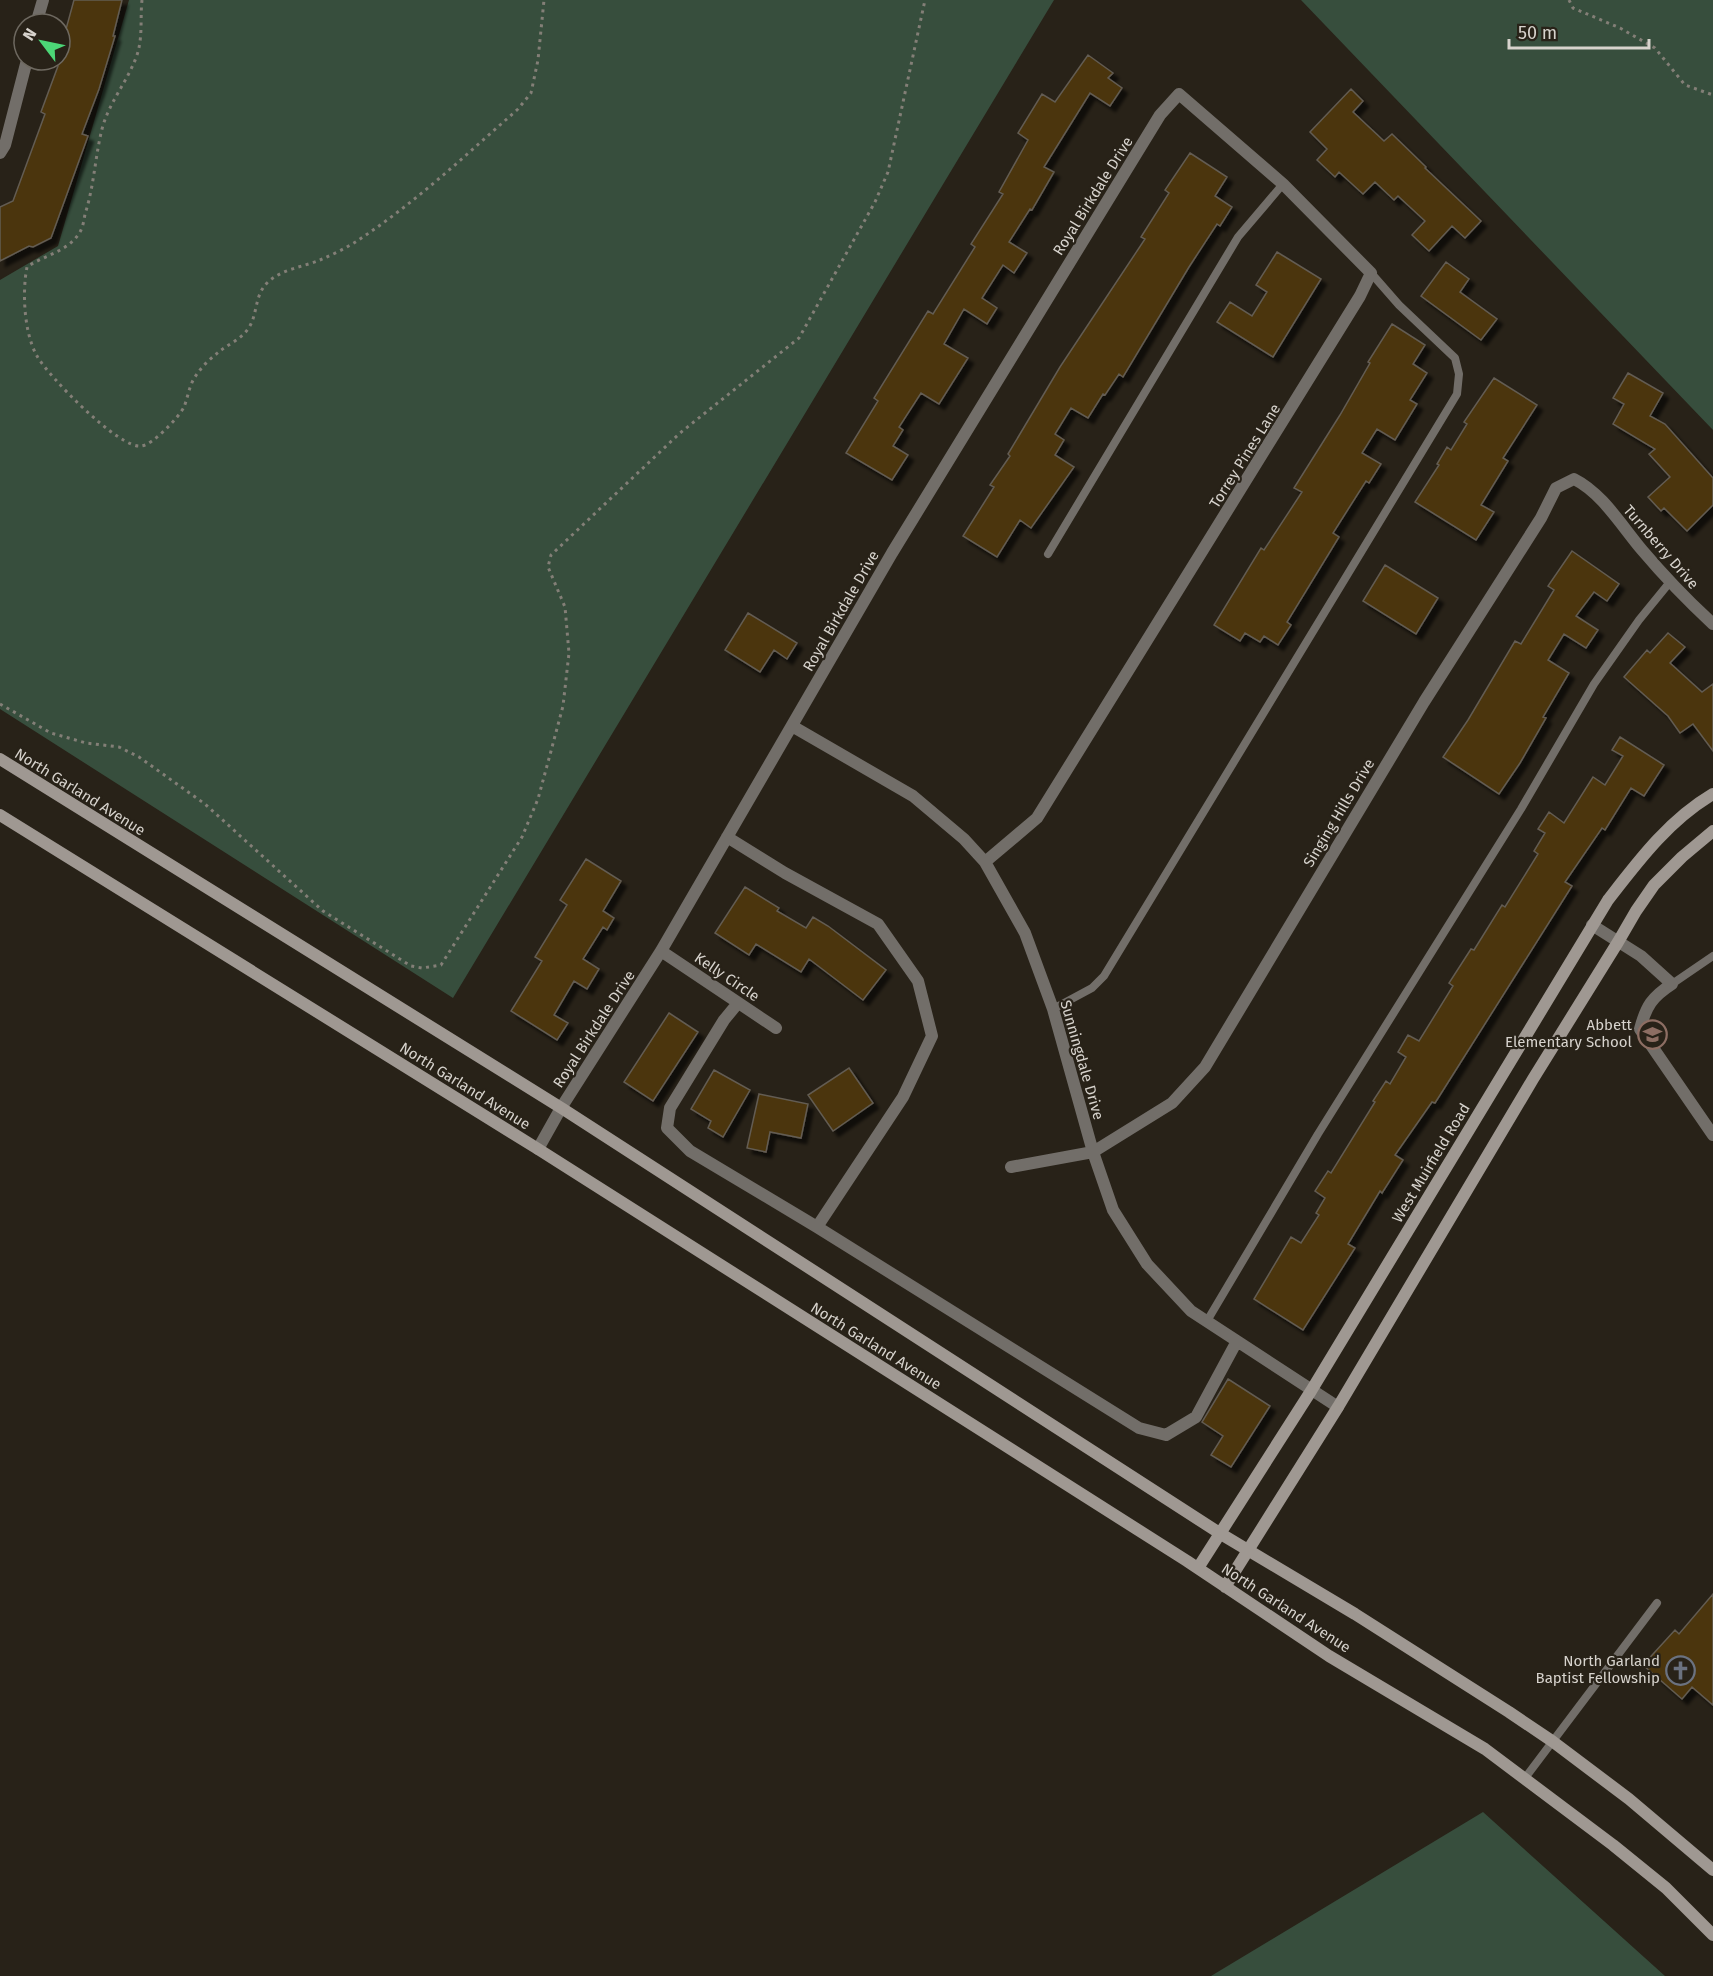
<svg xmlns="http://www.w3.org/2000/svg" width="1713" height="1976" font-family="'Fira Sans',sans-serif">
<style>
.green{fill:#374e3d}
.building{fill:#4b350b;stroke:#635c52;stroke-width:1.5;filter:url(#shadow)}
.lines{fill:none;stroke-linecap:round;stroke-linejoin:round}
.path{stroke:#837f77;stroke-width:3;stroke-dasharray:3 4.5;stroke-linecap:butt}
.lane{stroke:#726e69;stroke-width:8}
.street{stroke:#726e69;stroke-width:12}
.secondary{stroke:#9f9892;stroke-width:12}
.labels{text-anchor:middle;stroke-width:4.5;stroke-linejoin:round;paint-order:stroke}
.street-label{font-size:15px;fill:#d7d3cd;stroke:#282218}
.poi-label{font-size:15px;fill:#d7d3cd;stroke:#282218;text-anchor:end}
</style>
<defs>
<filter id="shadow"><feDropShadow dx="5.5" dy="5.5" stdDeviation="1.5" flood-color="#0009"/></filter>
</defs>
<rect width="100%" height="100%" fill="#282218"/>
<path class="green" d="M129,0h925l-601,998 -453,-289v-429l58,-34z
M1301,0h412v430z
M1483,1812l182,164h-454z"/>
<path class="building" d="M74,0h48l-9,36h2l-16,53 -17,45 6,2 -37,102 -18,9 -4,-1 -29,15v-54l13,-6 32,-87 -4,-2 17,-46 -2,-1 2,-5h2v-9z
M1088,55l25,18 -5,5 14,10 -12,18 -20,-13 -46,74 10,5 -22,38 -2,-1 -21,33 18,11 -13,20 -11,-8 -21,33 15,10 -10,16 -23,-15 -20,35 24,14 -29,46 -18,-11 -22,34 4,3 -10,16 15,9 -16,25 -46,-27 32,-52 -4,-3 54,-87 5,3 42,-67 -4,-3 32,-50 -4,-2 29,-52 -10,-7 24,-39 13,8z
M1351,89l12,12 -10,11 31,29 8,-7 34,33 -1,1 56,53 -16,17 -13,-12 -23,25 -17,-16 13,-14 -27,-25 -4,4 -19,-18 -12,12 -24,-22 -4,5 -18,-17 10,-11 -17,-17z
M1190,153l37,24 -12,19 17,11 -12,19 -3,-2 -28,43 -66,110 -4,-3 -14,21 -2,-1 -15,24 -17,-10 -16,26 9,6 -9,15 19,12 -43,61 -11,-8 -23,37 -34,-21 31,-49 -4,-2 20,-29 -2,-2 52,-87 85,-128 -4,-2 28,-44 -4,-3z
M1277,252l44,27 -48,78 -56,-35 13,-20 22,14 15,-24 -11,-7z
M1446,262l23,17 -9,13 37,27 -16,21 -60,-44z
M1392,324l33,21 -12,19 14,9 -17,27 7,4 -22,36 -18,-11 -15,24 19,11 -12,19 -3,-2 -33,52 6,4 -52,85 4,3 -13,20 -14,-9 -4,6 -15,-9 -5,8 -26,-16 47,-77 3,2 38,-58 -8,-4 46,-73 30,-52 -2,-1z
M1628,373l35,20 -13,23 15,8 48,54v27l-26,26 -23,-23 -3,3 -13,-14 22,-20 -21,-23 6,-5 -42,-25 11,-20 -11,-6z
M1494,378l43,27 -34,53 5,3 -27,44 13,7 -18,28 -61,-38 24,-37 -2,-1 10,-17 4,3 16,-26 -3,-2z
M1572,551l47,33 -12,17 -13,-9 -18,24 22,14 -12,18 -22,-14 -16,26 21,13 -26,44 3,1 -26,45 -21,31 -56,-37 25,-37 47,-79 6,3 33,-54 -6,-4z
M1385,565l53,33 -22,36 -53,-33z
M748,613l49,30 -10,16 -13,-9 -14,22 -35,-22z
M1668,633l17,14 -15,16 32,29 11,-8v67l-20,-27 -13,9 -12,-17 -44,-39 23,-27 3,3z
M1620,737l44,28 -20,31 -13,-8 -26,42 -3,-2 -37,54 7,4 -137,217 -3,-1 -37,53 8,5 -21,33 -2,-2 -32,53 7,4 -52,82 -49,-31 37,-62 10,6 18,-28 -3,-2 9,-15 -10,-7 13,-20 3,2 44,-71 -2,-1 13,-20 4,3 16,-27 -8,-5 10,-17 11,6 34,-55 -4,-3 22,-34 3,1 28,-45 3,2 33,-53 -4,-3 11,-18 -7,-4 11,-17 15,11 29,-46 12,8 18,-29 -11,-6z
M586,859l35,22 -18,30 11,7 -7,12 -4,-3 -20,32 16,10 -12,20 -13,-8 -20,34 14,8 -11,17 -46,-29 31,-50 -7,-4 32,-52 -7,-5z
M745,887l34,21 -2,3 29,17 7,-11 15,9 58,44 -23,30 -54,-41 -8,13 -45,-28 -7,11 -34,-22z
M669,1013l29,19 -45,69 -29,-19z
M849,1068l24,35 -40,28 -25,-36z
M714,1070l36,20 -27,47 -15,-9 3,-7 -20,-12z
M759,1094l49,10 -7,34 -31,-6 -4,20 -19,-4z
M1228,1379l42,27 -39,61 -20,-12 12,-19 -21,-14z
M1713,1594v111l-21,-18 -10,12 -39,-34 32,-35 4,4z"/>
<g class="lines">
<path class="path" d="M142,0c-2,18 1,37 -5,55 -9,26 -28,47 -35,74 -7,28 -8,58 -17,85 -1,6 -2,13 -5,18 -12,20 -36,23 -53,35 -5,25 -3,66 10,89 11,20 82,93 104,90 12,-1 38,-29 43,-39 4,-10 5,-21 11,-30 6,-10 16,-19 25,-26 9,-7 21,-12 28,-22 10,-14 6,-33 19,-46 14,-14 36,-16 53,-23 12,-5 26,-12 37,-19 58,-38 109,-86 161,-132l13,-16 7,-33 6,-60
M1569,0l4,8 47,20 35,20 30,37 28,10
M0,704l51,29 35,10 33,4 20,10 66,47 118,107 88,55 11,2 19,-3 81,-128 16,-38 13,-48 12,-45 6,-53 -4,-46 -17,-40 3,-12 129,-122 119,-95 76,-136 13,-30 37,-172"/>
<path class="lane" d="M1048,554l190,-317 45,-53
M1672,984l41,-28
M1053,1009l39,-21 12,-12 353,-582 2,-20 -4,-16 -56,-53 -28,-32
M1207,1321l111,-187 203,-325 73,-125 45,-64 31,-38
M1525,1778l132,-175"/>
<path class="street" d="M36,24l7,-24
M0,153l5,-8 22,-85
M792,726l121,70 51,43 21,23 40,71 28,76 40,143 20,58 34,54 44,47 147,96
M727,837l58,36 93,51 40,57 14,55 -29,61 -86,130
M1592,925l49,31 31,28c-20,13 -26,22 -32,45l73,106
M661,951l115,77
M738,1003l-14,17 -54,88 -3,20 23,23 127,76 322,201 27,7 30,-18 41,-76
M538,1149l23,-41 100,-157 231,-398 268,-438 19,-21 104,90 88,89 -11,23 -323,522 -52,44
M1011,1167l82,-15 79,-49 33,-36 219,-365 117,-184 15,-30 18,-9c28,14 47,46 68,71 22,26 46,51 71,74"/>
<path class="secondary" d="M0,759l563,350 658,425 134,80 154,98 43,29 77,58 84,71
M0,815l538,334 649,412 142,95 156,93 128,96 53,43 47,47
M1198,1568l113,-177 297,-491c31,-40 61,-80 105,-106
M1225,1587l113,-180 195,-328 85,-137 18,-31 18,-26 28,-28 31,-26"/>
</g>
<defs>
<symbol id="school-ring" viewBox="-11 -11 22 22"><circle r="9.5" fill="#282218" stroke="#8d6e63" stroke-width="1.5"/><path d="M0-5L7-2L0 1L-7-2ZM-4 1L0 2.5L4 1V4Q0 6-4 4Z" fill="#8d6e63"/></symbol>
<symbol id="church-ring" viewBox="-11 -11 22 22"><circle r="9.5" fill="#282218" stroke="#6b7280" stroke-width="1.5"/><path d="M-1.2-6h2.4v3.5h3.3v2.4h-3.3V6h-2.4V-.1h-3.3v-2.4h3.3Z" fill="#6b7280"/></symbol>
</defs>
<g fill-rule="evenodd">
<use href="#school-ring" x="1636" y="1018" width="33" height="33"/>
<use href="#church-ring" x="1664" y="1654" width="33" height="33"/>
</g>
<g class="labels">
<g class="street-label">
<text transform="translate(1093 196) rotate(-58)" y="5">Royal Birkdale Drive</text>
<text transform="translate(1245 456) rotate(-58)" y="5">Torrey Pines Lane</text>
<text transform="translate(1661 547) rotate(49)" y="5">Turnberry Drive</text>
<text transform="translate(841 611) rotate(-60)" y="5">Royal Birkdale Drive</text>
<text transform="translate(80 792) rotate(32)" y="5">North Garland Avenue</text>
<text transform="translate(1339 813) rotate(-59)" y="5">Singing Hills Drive</text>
<text transform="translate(727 977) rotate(34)" y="5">Kelly Circle</text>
<text transform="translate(594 1029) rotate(-57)" y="5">Royal Birkdale Drive</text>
<text transform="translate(1082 1060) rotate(74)" y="5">Sunningdale Drive</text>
<text transform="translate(465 1086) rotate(32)" y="5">North Garland Avenue</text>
<text transform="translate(1431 1163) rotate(-59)" y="5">West Muirfield Road</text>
<text transform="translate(876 1346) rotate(32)" y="5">North Garland Avenue</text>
<text transform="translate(1286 1608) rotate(33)" y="5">North Garland Avenue</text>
</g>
<g class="poi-label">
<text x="1632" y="1030">Abbett<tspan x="1632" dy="17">Elementary School</tspan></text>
<text x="1660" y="1666">North Garland<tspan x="1660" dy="17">Baptist Fellowship</tspan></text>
</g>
</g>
<g transform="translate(42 42) rotate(302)"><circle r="28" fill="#282218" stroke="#6e6960" stroke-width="1.5"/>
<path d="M0-4.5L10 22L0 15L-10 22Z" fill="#4cd677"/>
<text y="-9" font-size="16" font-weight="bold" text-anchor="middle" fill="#d7d3cd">N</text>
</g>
<path d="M1509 39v9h140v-9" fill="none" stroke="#d7d3cd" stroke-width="3"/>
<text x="1518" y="39" font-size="18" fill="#d7d3cd" stroke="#282218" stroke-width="4.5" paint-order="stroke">50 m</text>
</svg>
